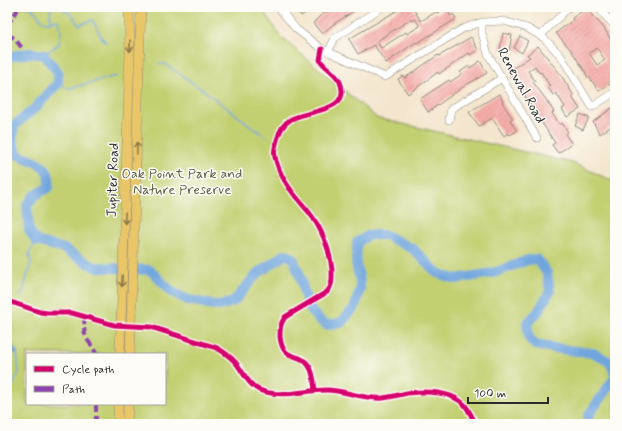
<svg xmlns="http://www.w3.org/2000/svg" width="622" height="431" font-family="Mynerve,sans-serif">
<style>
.park{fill:#c3d072;stroke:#777e4e;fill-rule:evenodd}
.water{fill:url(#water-ripples);stroke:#4e6884}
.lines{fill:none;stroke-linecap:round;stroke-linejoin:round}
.stream{stroke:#70a5dd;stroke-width:1.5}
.river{stroke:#70a5dd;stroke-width:10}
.building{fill:url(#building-hatch);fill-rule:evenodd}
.minor-casing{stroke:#90887c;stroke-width:8}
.major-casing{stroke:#90887c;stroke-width:10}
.minor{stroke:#fff;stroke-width:7}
.major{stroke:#e9c769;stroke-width:9}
.quiet{stroke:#8e44ad;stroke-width:4;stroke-dasharray:8 4;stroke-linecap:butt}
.cycleway-casing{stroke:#fdfcf7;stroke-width:8}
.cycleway{stroke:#d6006c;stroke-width:5}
.oneway{stroke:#8a794a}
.labels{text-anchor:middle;stroke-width:3;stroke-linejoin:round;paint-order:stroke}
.street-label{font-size:14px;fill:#2b2b2b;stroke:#fdfcf7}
.park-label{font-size:14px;fill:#595d40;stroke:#fdfcf7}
</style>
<defs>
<pattern id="water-ripples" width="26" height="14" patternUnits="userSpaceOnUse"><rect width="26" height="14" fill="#70a5dd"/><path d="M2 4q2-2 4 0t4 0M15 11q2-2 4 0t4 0" fill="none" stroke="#5c87b3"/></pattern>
<pattern id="building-hatch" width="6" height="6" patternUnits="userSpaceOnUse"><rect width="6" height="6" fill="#f6ada9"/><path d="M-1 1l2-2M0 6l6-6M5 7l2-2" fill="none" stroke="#d39592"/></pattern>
</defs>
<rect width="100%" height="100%" fill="#fdfcf7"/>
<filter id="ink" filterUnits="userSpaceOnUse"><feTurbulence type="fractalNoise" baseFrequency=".025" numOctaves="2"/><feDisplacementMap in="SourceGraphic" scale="8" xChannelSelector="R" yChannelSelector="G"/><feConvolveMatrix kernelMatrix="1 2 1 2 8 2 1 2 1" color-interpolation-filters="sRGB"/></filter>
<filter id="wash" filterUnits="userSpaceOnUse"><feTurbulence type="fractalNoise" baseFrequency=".012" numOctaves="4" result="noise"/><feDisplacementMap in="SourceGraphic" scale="16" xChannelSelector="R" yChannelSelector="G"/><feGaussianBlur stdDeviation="0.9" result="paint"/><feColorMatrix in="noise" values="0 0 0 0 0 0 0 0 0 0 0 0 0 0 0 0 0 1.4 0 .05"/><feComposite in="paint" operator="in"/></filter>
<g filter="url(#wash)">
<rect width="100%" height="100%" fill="#f4e6ce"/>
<path class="park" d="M7,7h254l20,30 96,81 196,45 42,19v242h-608zM27,354h138v50h-138z"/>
<path class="water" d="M7,317c10,9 2,12 3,22 1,4 6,11 8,15l-5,-1 -6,-7z"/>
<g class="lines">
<path class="stream" d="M29,7c8,3 9,14 18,15 3,0 7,-2 10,-2 7,8 3,14 2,24 -6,3 -9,8 -15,11
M60,7l12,8 7,10 13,-5c6,7 6,16 14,22
M519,7l23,3
M51,21l-1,-9 2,-5h2
M159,64h6l38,26 63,47
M58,83l9,6 49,-13
M20,297l3,-6 8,-28 -2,-9 7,-13
M7,316l5,-7
M7,398l12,-26 -2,-17 -1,-2"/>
<path class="river" d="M7,57l23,-4 14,2 14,17v11l-23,25 -21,18 -2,16 6,13c17,7 34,9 31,32l-15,9 -7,9 2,25 7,11 26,7 33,19 55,3 22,22 16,8 31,6 14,-4 25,-29 28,-19 7,4c2,6 5,12 7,18 6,23 5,34 26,49l15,-2 14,-16 5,-18v-7l-4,-19 1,-21 12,-7h16l28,14 24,24 18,6 38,-6 35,-13 9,-1 10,14 3,18 -12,21 -11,11 2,15 6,7 18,3 40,5 17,9 5,12
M589,424l-1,-8 27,-39"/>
</g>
<g id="blocks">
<path class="building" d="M295,7h20l-14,9z
M334,7h26l-29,19 -9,8 -9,-11 7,-7z
M403,7h9l9,14 15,-9 2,1 8,-5 5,8 2,-2 3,5 -29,18 -10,6 -1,-1 -30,21 -12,-18 -16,9 -9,-15zM411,19l1,2 3,-2 5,7 -13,8 -1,-2 -25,16 -4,-7z
M587,8l7,10h1l9,10 11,19v34l-16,10 -10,-14 -1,1 -3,-5h1l-15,-23 -15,-17 17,-13 -1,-2zM597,48l8,12 -8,5 -8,-12z
M503,33l9,2 -3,16 -9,-1z
M520,36l8,5 -6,12 -8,-5z
M471,37l7,13 -8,5 -1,-2 -30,21 -1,-2 -30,22 -10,-15 5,-3 2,2 33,-23 1,1z
M538,46l23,29 13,21 -2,1 8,12 -13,8 -5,-8 3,-2 -9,-14 -3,2 -5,-8 2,-1 -9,-14 -2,1 -4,-7 -7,5 7,10 -2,1 14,19 7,11 -2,1 8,12 2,-2 6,9 -3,2 7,10 -14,9 -6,-8 3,-2 -46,-72 21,-14 -3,-2z
M480,61l7,12 -21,12 -38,27 -8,-13 29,-19 1,2 12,-8 -2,-2 9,-6 1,2z
M499,94l4,7 -1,1 11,17 -3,1 7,11 -7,4 -2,-2 -4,3 -12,-18 -13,8 -10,-14z
M612,108l3,5v18l-3,-5 -12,8 -7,-12z
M580,114l9,4 -6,12 -8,-4z"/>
</g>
</g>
<g filter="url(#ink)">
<use href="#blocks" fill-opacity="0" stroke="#90887c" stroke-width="1"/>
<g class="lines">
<defs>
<path id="minor" d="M278,7l18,22 26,20 63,28 77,-48 20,-7 22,-1 23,7 17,10 17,18 31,51 23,-15
M597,7l18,19
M482,22v11l6,21 49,84
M540,36l29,-29
M328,52l7,-14 47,-31
M449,120l2,-11 51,-31"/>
<path id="major" d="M120,354l10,-301 -1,-46
M130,354l11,-347
M118,424v-20
M127,424l1,-20"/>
</defs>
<use href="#minor" class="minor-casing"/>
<use href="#major" class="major-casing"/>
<use href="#minor" class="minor"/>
<use href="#major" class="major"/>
<path class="quiet" d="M7,25l10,-14 -2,-4
M7,34l7,4 8,10
M85,316c-1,8 -2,16 2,23 3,5 7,9 9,15
M96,424v-20"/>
<defs>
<path id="cycleway" d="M7,302l7,1 26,9 8,1h24l42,12 37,2 66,21c7,4 13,8 19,15 8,10 13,24 26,28 21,7 43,-1 64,-1 19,0 38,10 57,8 8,-1 16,-3 24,-5 19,-2 48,-2 60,15 3,5 6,11 9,16
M315,391c-1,-8 -1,-18 -6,-25 -9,-15 -26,-3 -29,-29 0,-8 0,-13 5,-20l42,-25c6,-7 5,-13 5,-22 -2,-21 -11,-43 -24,-59 -14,-16 -26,-30 -32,-50 -3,-8 -1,-14 1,-21 2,-8 6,-16 13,-20 14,-10 63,-7 50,-38 -5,-10 -15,-14 -20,-22l2,-11"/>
</defs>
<use href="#cycleway" class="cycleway-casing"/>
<use href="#cycleway" class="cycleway"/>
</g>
<defs><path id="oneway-shaft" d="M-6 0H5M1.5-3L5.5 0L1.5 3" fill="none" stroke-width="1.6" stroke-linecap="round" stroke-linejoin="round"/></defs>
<g class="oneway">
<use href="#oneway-shaft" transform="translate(130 46) rotate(90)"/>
<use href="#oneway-shaft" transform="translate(137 148) rotate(-88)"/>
<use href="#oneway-shaft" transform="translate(125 218) rotate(92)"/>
<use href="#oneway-shaft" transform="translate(122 281) rotate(92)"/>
</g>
</g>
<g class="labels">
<g class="street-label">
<text transform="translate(522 85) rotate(61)" y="5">Renewal Road</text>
<text transform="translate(112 180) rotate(-88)" y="5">Jupiter Road</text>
</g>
<g class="park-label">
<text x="182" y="178">Oak Point Park and<tspan x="182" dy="16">Nature Preserve</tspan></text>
</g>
</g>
<rect width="622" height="431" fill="none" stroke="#fdfcf7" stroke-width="24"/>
<rect x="26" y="353" width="140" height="52" fill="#fdfcf7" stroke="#a9a8a5"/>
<rect x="34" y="366" width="20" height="6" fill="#d6006c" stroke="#a9a8a5"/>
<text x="62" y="373" font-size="12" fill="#2b2b2b">Cycle path</text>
<rect x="34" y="386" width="20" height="6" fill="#8e44ad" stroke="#a9a8a5"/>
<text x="62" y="393" font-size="12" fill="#2b2b2b">Path</text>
<path d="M468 397v6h80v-6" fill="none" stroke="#2b2b2b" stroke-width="2"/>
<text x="474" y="397" font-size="12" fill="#2b2b2b" stroke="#fdfcf7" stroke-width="3" paint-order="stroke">100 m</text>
</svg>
